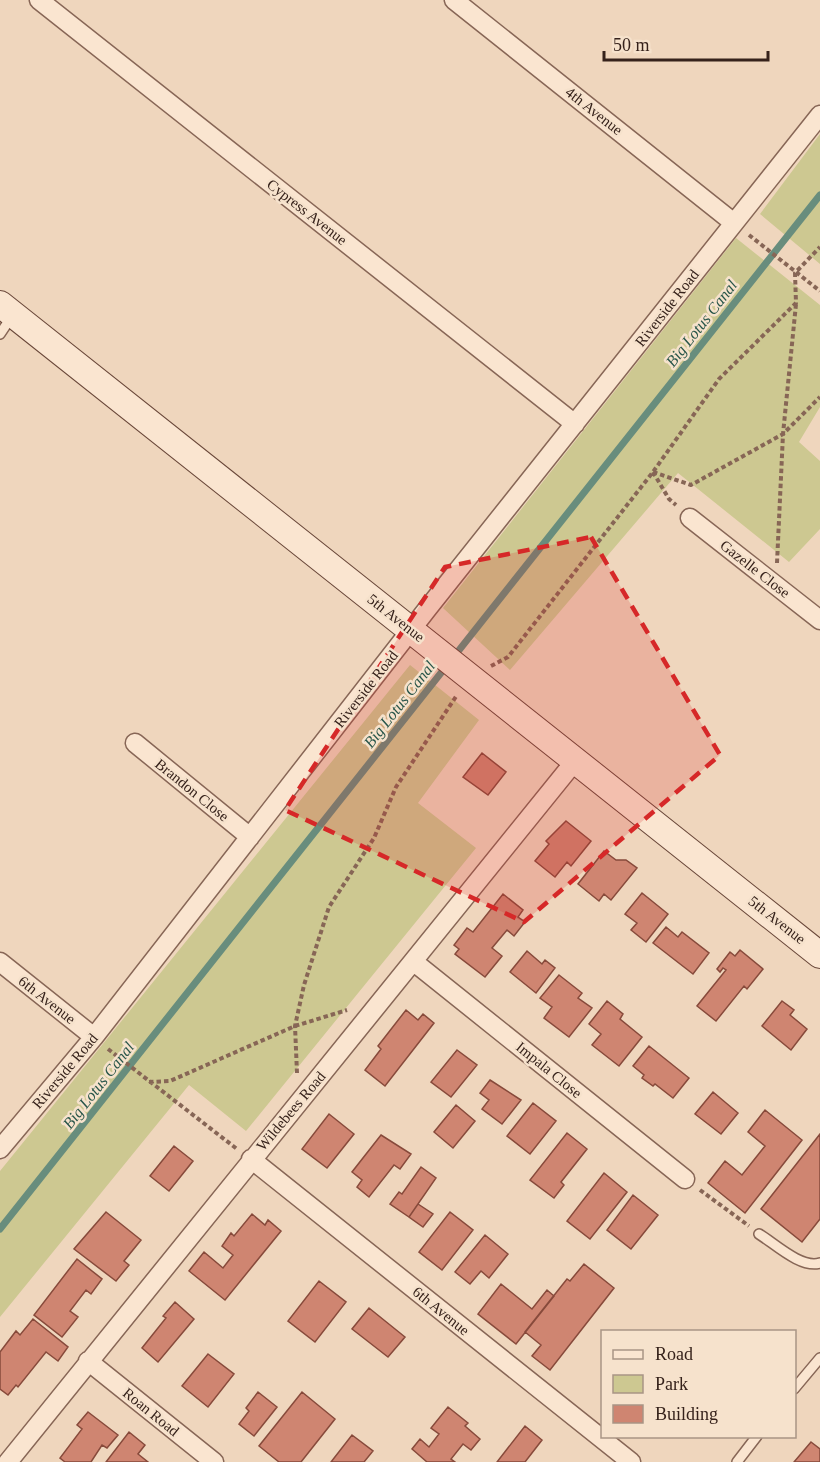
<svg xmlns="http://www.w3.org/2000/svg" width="820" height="1462" font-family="'Times New Roman',serif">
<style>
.green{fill:#cdc891}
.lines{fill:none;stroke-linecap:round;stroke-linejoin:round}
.stream{stroke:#688d7d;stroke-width:7}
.building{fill:#cf8571;stroke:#874a3b;stroke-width:1.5}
.service-casing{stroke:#876656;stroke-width:12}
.minor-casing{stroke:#876656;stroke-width:21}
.secondary-casing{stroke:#694739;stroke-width:28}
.path{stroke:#876656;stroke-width:4;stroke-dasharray:4.5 3;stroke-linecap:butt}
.service{stroke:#fae5d0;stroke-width:9}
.minor{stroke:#fae5d0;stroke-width:18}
.secondary{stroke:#fae5d0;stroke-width:26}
.marked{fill:#d62828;fill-opacity:0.2;stroke:#d62828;stroke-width:4.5;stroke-dasharray:12 8;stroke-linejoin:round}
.labels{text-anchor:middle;stroke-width:5;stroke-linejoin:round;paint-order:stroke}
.street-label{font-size:15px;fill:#36221b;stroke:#f6e2cc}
.water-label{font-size:16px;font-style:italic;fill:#29564a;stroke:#f6e2cc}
</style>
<rect width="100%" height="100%" fill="#efd6bd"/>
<path class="green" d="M820,134v130l-60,-50z
M736,238l84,67v102l-21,35 21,19v68l-31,33 -111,-89 -168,197 -67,-62z
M410,665l69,55 -61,83 58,45 -230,283 -57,-46 -189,232v-146z"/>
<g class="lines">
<path class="stream" d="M0,1229l820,-1034"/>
</g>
<path class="building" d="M482,753l24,19 -18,23 -25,-18z
M566,821l25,20 -20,25 -4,-4 -12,15 -20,-16 14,-17 -3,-3z
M604,851l12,9h10l11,8 -26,32 -7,-6 -5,7 -21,-17z
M642,893l26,21 -22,28 -15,-12 6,-7 -12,-9z
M503,894l20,16 -5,7 7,5 -11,14 -7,-6 -15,18 10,8 -17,21 -30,-23 4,-5 -5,-4 13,-17 6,4z
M666,927l12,10 4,-5 27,21 -16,21 -40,-31z
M740,950l23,19 -16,20 -3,-3 -28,35 -19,-15 29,-36 -3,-2 -3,4 -3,-3 13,-17 5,4z
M527,951l15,13 3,-4 10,8 -19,25 -26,-21z
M559,975l23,18 -4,5 14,10 -23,29 -25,-19 8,-11 -12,-9z
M607,1001l16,13 -3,5 22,18 -23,29 -27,-21 9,-11 -12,-10z
M782,1001l12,9 -4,5 17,14 -16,21 -29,-24z
M406,1010l12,10 5,-6 11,9 -49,63 -20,-16 16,-21 -3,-3z
M649,1046l40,32 -16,20 -18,-14 -2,2 -11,-8 2,-3 -11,-9z
M457,1050l20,15 -26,32 -20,-15z
M490,1080l31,20 -19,24 -20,-15 7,-9 -9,-7z
M713,1092l25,21 -17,21 -26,-20z
M533,1103l23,18 -26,33 -23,-18z
M456,1105l19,16 -22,27 -19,-16z
M765,1110l37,30 -57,73 -37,-30 17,-22 17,14 23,-29 -17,-14z
M329,1114l25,20 -27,34 -25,-19z
M567,1133l20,16 -26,33 3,3 -10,13 -24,-18z
M820,1134v85l-18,23 -41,-33z
M381,1135l30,19 -11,15 -6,-4 -25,32 -12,-10 5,-7 -10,-8z
M174,1146l19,15 -24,30 -19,-15z
M421,1167l15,11 -27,39 -19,-13 9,-12 3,2z
M604,1173l23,19 -37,47 -23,-18z
M633,1195l25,20 -27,34 -24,-19z
M418,1204l15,10 -10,13 -14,-10z
M106,1212l35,28 -17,21 5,4 -13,16 -42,-32z
M450,1212l23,18 -31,40 -23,-18z
M252,1214l13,11 3,-5 13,11 -56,69 -36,-29 15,-19 19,16 10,-13 -11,-9 9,-13 3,3z
M485,1235l23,19 -19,24 -8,-7 -11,13 -15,-12z
M77,1259l25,20 -11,15 -5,-4 -16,21 8,6 -16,20 -28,-22z
M584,1264l30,24 -64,82 -18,-14 9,-11 -16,-13 42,-53 3,2z
M319,1281l27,21 -31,40 -27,-21z
M501,1284l31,25 15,-19 7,6 -38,48 -38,-30z
M175,1302l19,17 -36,43 -16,-14 24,-30 -3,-2z
M369,1308l36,29 -17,20 -36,-28z
M33,1319l35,28 -10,14 -12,-9 -28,35 -2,-2 -8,10 -8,-6v-37l16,-21 4,4z
M208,1354l26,20 -26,33 -26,-21z
M258,1392l19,15 -23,29 -15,-12 10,-13 -3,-3z
M302,1392l33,27 -34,43h-22l-20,-16z
M448,1407l20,16 -3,3 15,13 -9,11 -8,-6 -12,15 4,3h-28l-15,-13 8,-10 9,8 10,-13 -8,-6z
M88,1412l30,23 -11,13 -5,-3 -11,17h-26l-5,-4 22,-29 -5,-4z
M525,1426l17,14 -17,22h-28z
M129,1432l16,13 -7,9 10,8h-42z
M352,1435l21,16 -9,11h-33z
M811,1442l9,7v13h-26z"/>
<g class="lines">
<defs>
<path id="service" d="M0,334l12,-18
M759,1234c15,9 42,35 61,29
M794,1389l26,-31
M737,1462l20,-26"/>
<path id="minor" d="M39,0l536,424
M454,0l280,223
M690,518l130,102
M135,743l115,94
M0,962l94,75
M414,962l271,217
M0,1149l94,-112 334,-429 392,-493
M251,1159l380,303
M88,1361l126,101
M8,1462l567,-701"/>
<path id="secondary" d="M0,304l820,651"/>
</defs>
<use href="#service" class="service-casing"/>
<use href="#minor" class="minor-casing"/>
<use href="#secondary" class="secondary-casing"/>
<path class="path" d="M749,235l71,56
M653,472l38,13 92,-51 37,-37
M653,472l16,27 7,6
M777,563l6,-129 13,-130
M491,666l17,-9 145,-185 66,-93 77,-76 -1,-30 25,-26
M108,1049l129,100
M297,1073l-2,-47 9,-41 25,-78 45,-69 22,-51 61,-92
M149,1082l21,-1 125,-55 52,-16
M700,1190l49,36"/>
<use href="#service" class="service"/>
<use href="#minor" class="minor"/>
<use href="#secondary" class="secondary"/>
</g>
<path class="marked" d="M591,537l129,218 -196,167 -239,-112 160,-243z"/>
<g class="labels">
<g class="street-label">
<text transform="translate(594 111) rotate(38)" y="5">4th Avenue</text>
<text transform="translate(307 212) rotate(38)" y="5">Cypress Avenue</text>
<text transform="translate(667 308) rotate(-52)" y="5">Riverside Road</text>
<text transform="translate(755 569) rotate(38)" y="5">Gazelle Close</text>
<text transform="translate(396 618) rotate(38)" y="5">5th Avenue</text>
<text transform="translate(366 689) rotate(-52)" y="5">Riverside Road</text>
<text transform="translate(192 790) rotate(39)" y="5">Brandon Close</text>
<text transform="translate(777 920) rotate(38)" y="5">5th Avenue</text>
<text transform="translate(47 1000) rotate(38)" y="5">6th Avenue</text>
<text transform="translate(549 1070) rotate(39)" y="5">Impala Close</text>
<text transform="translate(65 1071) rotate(-50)" y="5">Riverside Road</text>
<text transform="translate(291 1111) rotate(-50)" y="5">Wildebees Road</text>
<text transform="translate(441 1311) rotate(39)" y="5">6th Avenue</text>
<text transform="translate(151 1412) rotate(39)" y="5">Roan Road</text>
</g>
<g class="water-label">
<text transform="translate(701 323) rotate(-52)" y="6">Big Lotus Canal</text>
<text transform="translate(399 704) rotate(-52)" y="6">Big Lotus Canal</text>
<text transform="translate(98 1085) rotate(-52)" y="6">Big Lotus Canal</text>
</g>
</g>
<rect x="601" y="1330" width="195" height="108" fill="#f6e2cc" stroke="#a99585" stroke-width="1.5"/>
<rect x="613" y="1350" width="30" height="9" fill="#fae5d0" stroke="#a99585" stroke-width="1.5"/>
<text x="655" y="1360" font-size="18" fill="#36221b">Road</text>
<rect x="613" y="1375" width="30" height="18" fill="#cdc891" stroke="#a99585" stroke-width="1.5"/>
<text x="655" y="1390" font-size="18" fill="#36221b">Park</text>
<rect x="613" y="1405" width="30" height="18" fill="#cf8571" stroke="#a99585" stroke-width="1.5"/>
<text x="655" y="1420" font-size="18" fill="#36221b">Building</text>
<path d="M604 51v9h164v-9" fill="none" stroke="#36221b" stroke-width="3"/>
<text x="613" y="51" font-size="18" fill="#36221b" stroke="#f6e2cc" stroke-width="4.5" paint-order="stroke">50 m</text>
</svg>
